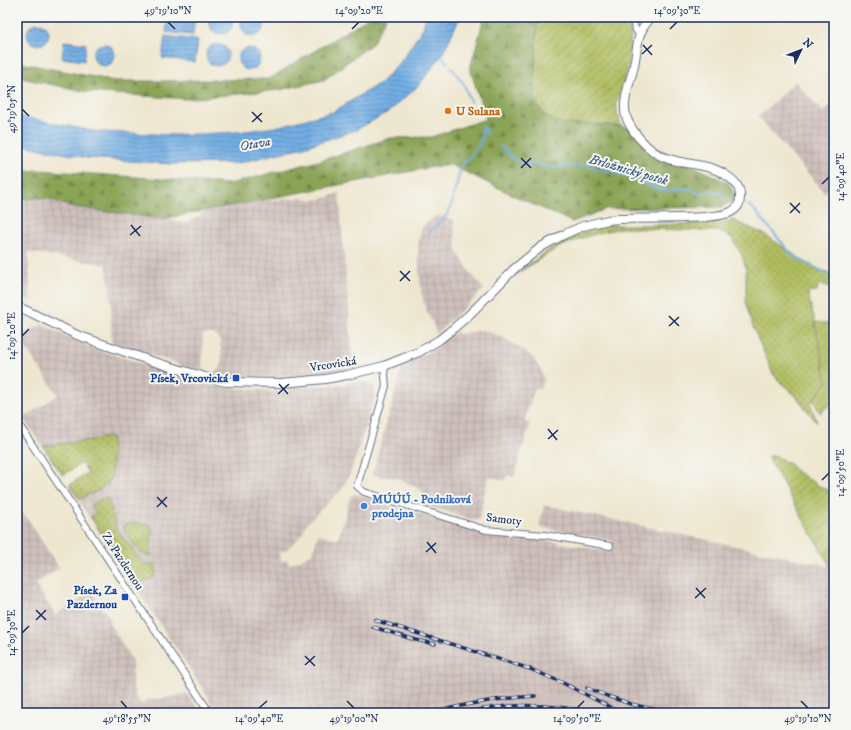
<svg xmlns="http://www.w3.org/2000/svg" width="851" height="730" font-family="'IM FELL DW Pica',serif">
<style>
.industrial{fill:url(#industrial-grid)}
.railway{fill:#cfc0bb}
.grass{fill:url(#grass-dots);stroke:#64755e}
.forest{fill:url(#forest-firs);stroke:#526959}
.garden{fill:url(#garden-furrows);stroke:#64755e}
.water{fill:url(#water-rules);stroke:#466ea0}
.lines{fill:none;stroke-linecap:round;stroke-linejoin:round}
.stream{stroke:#72ade3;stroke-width:2}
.minor-casing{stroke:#656f86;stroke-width:8}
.tertiary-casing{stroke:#656f86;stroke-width:10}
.minor{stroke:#fff;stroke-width:6}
.tertiary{stroke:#fff;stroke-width:8}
.rail-casing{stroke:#1b2f5e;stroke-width:3.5}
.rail{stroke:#f6f6f2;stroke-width:2;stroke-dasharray:6;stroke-linecap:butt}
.ticks{fill:none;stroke:#1b2f5e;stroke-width:1.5}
.food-dot{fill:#e8710a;stroke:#f6f6f2;stroke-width:1.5}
.transit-dot{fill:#1a4fb4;stroke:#f6f6f2;stroke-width:1.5}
.shop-dot{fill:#3f7fe0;stroke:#f6f6f2;stroke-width:1.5}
.labels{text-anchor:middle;stroke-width:4;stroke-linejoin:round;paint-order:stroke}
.food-label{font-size:12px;font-weight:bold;fill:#c56008;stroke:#f6f6f2;text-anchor:start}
.street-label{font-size:12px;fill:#1b2f5e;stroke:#f6f6f2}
.transit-label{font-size:12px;font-weight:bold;fill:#164399;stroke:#f6f6f2;text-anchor:end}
.shop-label{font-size:12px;font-weight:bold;fill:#366cbe;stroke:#f6f6f2;text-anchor:start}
.water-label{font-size:13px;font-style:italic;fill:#355586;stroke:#f6f6f2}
.neatline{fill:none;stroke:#1b2f5e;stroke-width:1.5}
.ticks-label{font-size:10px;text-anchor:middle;fill:#1b2f5e}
</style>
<defs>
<pattern id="industrial-grid" width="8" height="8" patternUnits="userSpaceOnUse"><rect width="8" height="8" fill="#cfc0bb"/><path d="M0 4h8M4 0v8" fill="none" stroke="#b1a5a3"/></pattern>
<pattern id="grass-dots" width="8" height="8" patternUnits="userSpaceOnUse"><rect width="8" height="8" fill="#aebb5d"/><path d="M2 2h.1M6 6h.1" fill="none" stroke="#8d9850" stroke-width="1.8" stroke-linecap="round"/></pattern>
<pattern id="forest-firs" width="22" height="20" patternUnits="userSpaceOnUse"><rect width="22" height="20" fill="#8aa354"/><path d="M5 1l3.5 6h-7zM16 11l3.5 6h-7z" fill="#708549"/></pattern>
<pattern id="garden-furrows" width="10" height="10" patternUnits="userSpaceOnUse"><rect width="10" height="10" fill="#aebb5d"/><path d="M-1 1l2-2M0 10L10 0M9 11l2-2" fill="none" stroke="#8d9850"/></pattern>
<pattern id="water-rules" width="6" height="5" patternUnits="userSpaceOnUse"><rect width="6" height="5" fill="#72ade3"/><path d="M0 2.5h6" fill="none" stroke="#5d8dbb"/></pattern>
</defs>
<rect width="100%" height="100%" fill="#f6f6f2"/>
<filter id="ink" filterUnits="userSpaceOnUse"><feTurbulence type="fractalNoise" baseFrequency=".025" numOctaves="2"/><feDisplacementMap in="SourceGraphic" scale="8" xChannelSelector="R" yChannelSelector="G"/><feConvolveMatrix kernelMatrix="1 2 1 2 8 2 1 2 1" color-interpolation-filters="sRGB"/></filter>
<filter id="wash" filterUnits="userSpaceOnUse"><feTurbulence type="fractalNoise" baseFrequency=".012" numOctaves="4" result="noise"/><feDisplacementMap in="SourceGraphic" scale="16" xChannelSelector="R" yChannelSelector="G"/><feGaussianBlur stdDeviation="0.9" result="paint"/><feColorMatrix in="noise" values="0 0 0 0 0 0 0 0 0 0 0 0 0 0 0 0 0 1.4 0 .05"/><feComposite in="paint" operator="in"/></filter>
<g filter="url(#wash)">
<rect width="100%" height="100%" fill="#eee7d0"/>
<path class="industrial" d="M795,82l28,30 11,-10v81l-9,10 -67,-76z
M17,189l144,26 17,7 8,1 9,-4 11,-8 56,-13 11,2 28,-2 13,2 15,-3 10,-4 14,170 1,5 -38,6 -32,3h-55l-17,-3 8,-5 2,-7 -2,-22 -6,-6h-11l-1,38 -91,-30v-39l-4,-38 -79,-13 3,50 -3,-3 -11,-2z
M437,215l17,5 3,31 14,23 13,15 -47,44 -12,-26 -4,-16 -3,-38 1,-13 3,-13z
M42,324l17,9 39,17 115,36 18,2 32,2 9,2 17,-2 5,-3 52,-3 10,-3 14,1 5,7v6l-24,77 -9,17 -37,36 -2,9 -17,16 -6,2 1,9 7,-1 1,5 24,-12 5,-19 20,5 13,-44 5,-1 126,39 56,6 74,13 2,-11 -63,-12 -12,-2 5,-22 290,62v146h-186l-87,-18 -25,-4 -38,3 -39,5 -44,14h-196l-11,-14 1,-1 -141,-213 19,-13 -6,-8 -19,12 -39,-58 35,-23 -39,-57z
M482,330l18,6 22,13 11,9 8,12 3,11 -4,8 -5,-1 -11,33 6,3 -16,53 -7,-2 -2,6 -17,-5 -9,44 -8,-1 -49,-15v-14l-25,-12 -25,-3 30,-108 14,-9 21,-10 7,-8 12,-8 4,2z
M17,505l7,11h2l33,52 -24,16 17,26 3,5 37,-23 19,29 -2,2 23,37v23l3,12 5,8 4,1 1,-3 3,-1 12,-1 27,-6 14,20h-184v-193l1,-1 -1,-2h1l-1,-2z"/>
<path class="railway" d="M536,691l25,4 87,18h-233l44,-14 39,-5z"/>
<path class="grass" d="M732,220l32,14 38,26 18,10 14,4v14l-15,-4 -2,7 -9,2 7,29 12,60 -14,18 -3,2 7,21 -22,-28 -15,-13 -7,-8 -20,-47 -7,-23v-34l-4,-15 -11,-18 -14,-6 -95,-3c-22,4 -43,10 -62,19 -16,8 -30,19 -45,28l47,-35 23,-8 23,-7h59l58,-3z
M112,437v41l-10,11 -23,10 -9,-14 18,-13 -6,-9 -19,12 -20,-29z
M104,498l3,1 3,4 6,25 27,35 11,2 2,5 -1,7 -19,8 -45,-68 5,-4 -5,-8z
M136,523l16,3 -1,30 -10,-3 -12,-15 -6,-11 5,-3z"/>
<path class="forest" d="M367,17h19l-13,26 -49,37 -45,10 -93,9 -99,-7 -66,-14 -4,-2v-15l9,3 89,17h38l116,-2 94,-58z
M484,17h54l-4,76 6,17 7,7 18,7h26l44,4 14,16 79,39 10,16 -17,8 -115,2 -34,13 -51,-23 -72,-35 -288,55 -72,-10 -18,-2 -24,-9 -30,1v-27l22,-2 190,14 90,-23 71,-23 41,-1 55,-18 -16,-50z"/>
<path class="garden" d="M538,17h93l-1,3c1,16 1,31 -2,47 -3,14 -13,29 -11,45 1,4 3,10 5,14 -11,-1 -21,-2 -32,-2 -8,-1 -17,1 -25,0 -17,-3 -29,-14 -31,-31z
M815,322l19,2v77l-14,12 -7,-13 14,-18z
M767,456h9l15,9 5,6 23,15 15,7v74l-4,-1z"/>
<path class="water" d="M168,17h27l-2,18 -27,-3z
M210,17h21c8,23 -29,21 -21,0z
M244,17h17c12,15 -13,28 -19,12 -2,-5 -1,-8 2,-12z
M426,17h34l-18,38 -23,30 -29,26 -34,19 -52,17 -65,16 -67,1 -85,-6 -70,-14v-29l5,2 77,15 78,3 61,-3 38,-5 57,-15 47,-29 20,-20 23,-35z
M27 34a11 11 0 1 1 22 0a11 11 0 1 1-22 0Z
M165,36l33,4 -3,22 -33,-4z
M64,41l22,3 -2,17 -22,-3z
M206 55a11 11 0 1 1 22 0a11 11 0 1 1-22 0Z
M93 55a11 11 0 1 1 22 0a11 11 0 1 1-22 0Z
M238 59a11 11 0 1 1 22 0a11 11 0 1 1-22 0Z"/>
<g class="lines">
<path class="stream" d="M441,54l6,9
M451,67l13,17 7,19
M484,128l3,6
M501,146l10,11 10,7h14l18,3 31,-2 56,14 5,6 22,6 23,-3 10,7c14,-7 18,-4 29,5
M748,205l3,1 43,51 40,20
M429,233l16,-16 5,-8 11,-41 18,-23 3,-7 1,-11"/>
</g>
</g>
<g filter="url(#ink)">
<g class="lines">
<defs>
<path id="minor" d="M634,17c-1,7 0,13 6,18
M384,366l2,20 -29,100 7,6 122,38 59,5 65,11
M17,422l193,291"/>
<path id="tertiary" d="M17,306l60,29 71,25 57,17 21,5 56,1 43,-4 22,-4 37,-9 35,-14 20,-12 15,-12 17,-15 43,-44 27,-22 24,-13 18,-8 25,-6 11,-1c29,-1 57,0 85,-2 9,-1 19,-1 27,-5 6,-3 9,-8 9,-14 1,-11 -7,-19 -16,-24 -17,-11 -40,-9 -58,-16 -17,-5 -41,-32 -41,-49 -1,-13 5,-27 8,-39 5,-20 2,-38 19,-53"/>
</defs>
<use href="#minor" class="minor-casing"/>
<use href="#tertiary" class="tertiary-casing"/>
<use href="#minor" class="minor"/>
<use href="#tertiary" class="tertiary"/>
<defs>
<path id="rail" d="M375,620l155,49 31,13 55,28 10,3
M373,627l43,13 19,4
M587,688l20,8 24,8 38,9
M431,713c35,-9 69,-15 104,-17
M460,713c17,-3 35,-6 52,-7 30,-2 59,2 87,7"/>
</defs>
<use href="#rail" class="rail-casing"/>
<use href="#rail" class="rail"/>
</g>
</g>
<path class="ticks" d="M168,22l7,7M352,29l7,-7M670,29l7,-7M643,45l9,10M642,54l10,-9M22,109l7,7M252,112l10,10M252,122l10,-9M521,158l10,10M521,168l10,-10M822,184l7,-7M790,203l10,10M790,213l10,-10M131,225l9,11M130,235l11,-9M400,271l10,10M400,281l10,-10M669,316l10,10M669,326l10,-9M22,336l7,-7M279,384l9,10M278,394l11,-10M548,429l9,11M548,439l10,-9M822,480l7,-7M157,497l10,10M157,507l10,-10M427,542l9,11M426,552l10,-9M696,588l9,10M695,598l11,-10M36,610l10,10M36,620l10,-10M22,633l7,-7M305,656l10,10M305,665l10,-9M121,701l6,7M347,701l7,7M801,701l7,7M259,708l8,-7M577,708l7,-7"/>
<circle class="food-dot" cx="448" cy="111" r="4"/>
<g class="transit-dot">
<rect x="232" y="374" width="8" height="8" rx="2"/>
<rect x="121" y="593" width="8" height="8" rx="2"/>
</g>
<circle class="shop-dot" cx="364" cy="506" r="4"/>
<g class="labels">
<g class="food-label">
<text x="456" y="115">U Sulana</text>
</g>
<g class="street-label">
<text transform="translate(333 364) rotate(-9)" y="4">Vrcovická</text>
<text transform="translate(504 519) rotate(7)" y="4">Samoty</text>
<text transform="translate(123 561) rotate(57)" y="4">Za Pazdernou</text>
</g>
<g class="transit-label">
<text x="228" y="382">Písek, Vrcovická</text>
<text x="117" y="594">Písek, Za<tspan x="117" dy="14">Pazdernou</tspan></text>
</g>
<g class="shop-label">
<text x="372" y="503">MÚÚÚ - Podniková<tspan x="372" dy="14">prodejna</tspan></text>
</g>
<g class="water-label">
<text transform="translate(255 143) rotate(-10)" y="5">Otava</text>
<text transform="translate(629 169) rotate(16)" y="5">Brložnický potok</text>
</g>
</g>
<rect width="851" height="730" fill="none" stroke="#f6f6f2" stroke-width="44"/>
<g transform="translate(801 50) rotate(47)" stroke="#f6f6f2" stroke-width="3" paint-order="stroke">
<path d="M0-3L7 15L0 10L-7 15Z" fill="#1b2f5e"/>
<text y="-6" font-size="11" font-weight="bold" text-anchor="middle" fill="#1b2f5e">N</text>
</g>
<rect x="22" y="22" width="807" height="686" class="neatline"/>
<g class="ticks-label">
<text x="168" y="14">49°19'10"N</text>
<text x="359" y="14">14°09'20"E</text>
<text x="677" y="14">14°09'30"E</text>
<text transform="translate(11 109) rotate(-90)" y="4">49°19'05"N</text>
<text transform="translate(840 177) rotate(-90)" y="4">14°09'40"E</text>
<text transform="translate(11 336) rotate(-90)" y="4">14°09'20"E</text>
<text transform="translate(840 473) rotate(-90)" y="4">14°09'50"E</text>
<text transform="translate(11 633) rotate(-90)" y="4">14°09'30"E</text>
<text x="127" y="722">49°18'55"N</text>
<text x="259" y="722">14°09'40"E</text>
<text x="354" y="722">49°19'00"N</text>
<text x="577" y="722">14°09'50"E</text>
<text x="808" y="722">49°19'10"N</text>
</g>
</svg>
